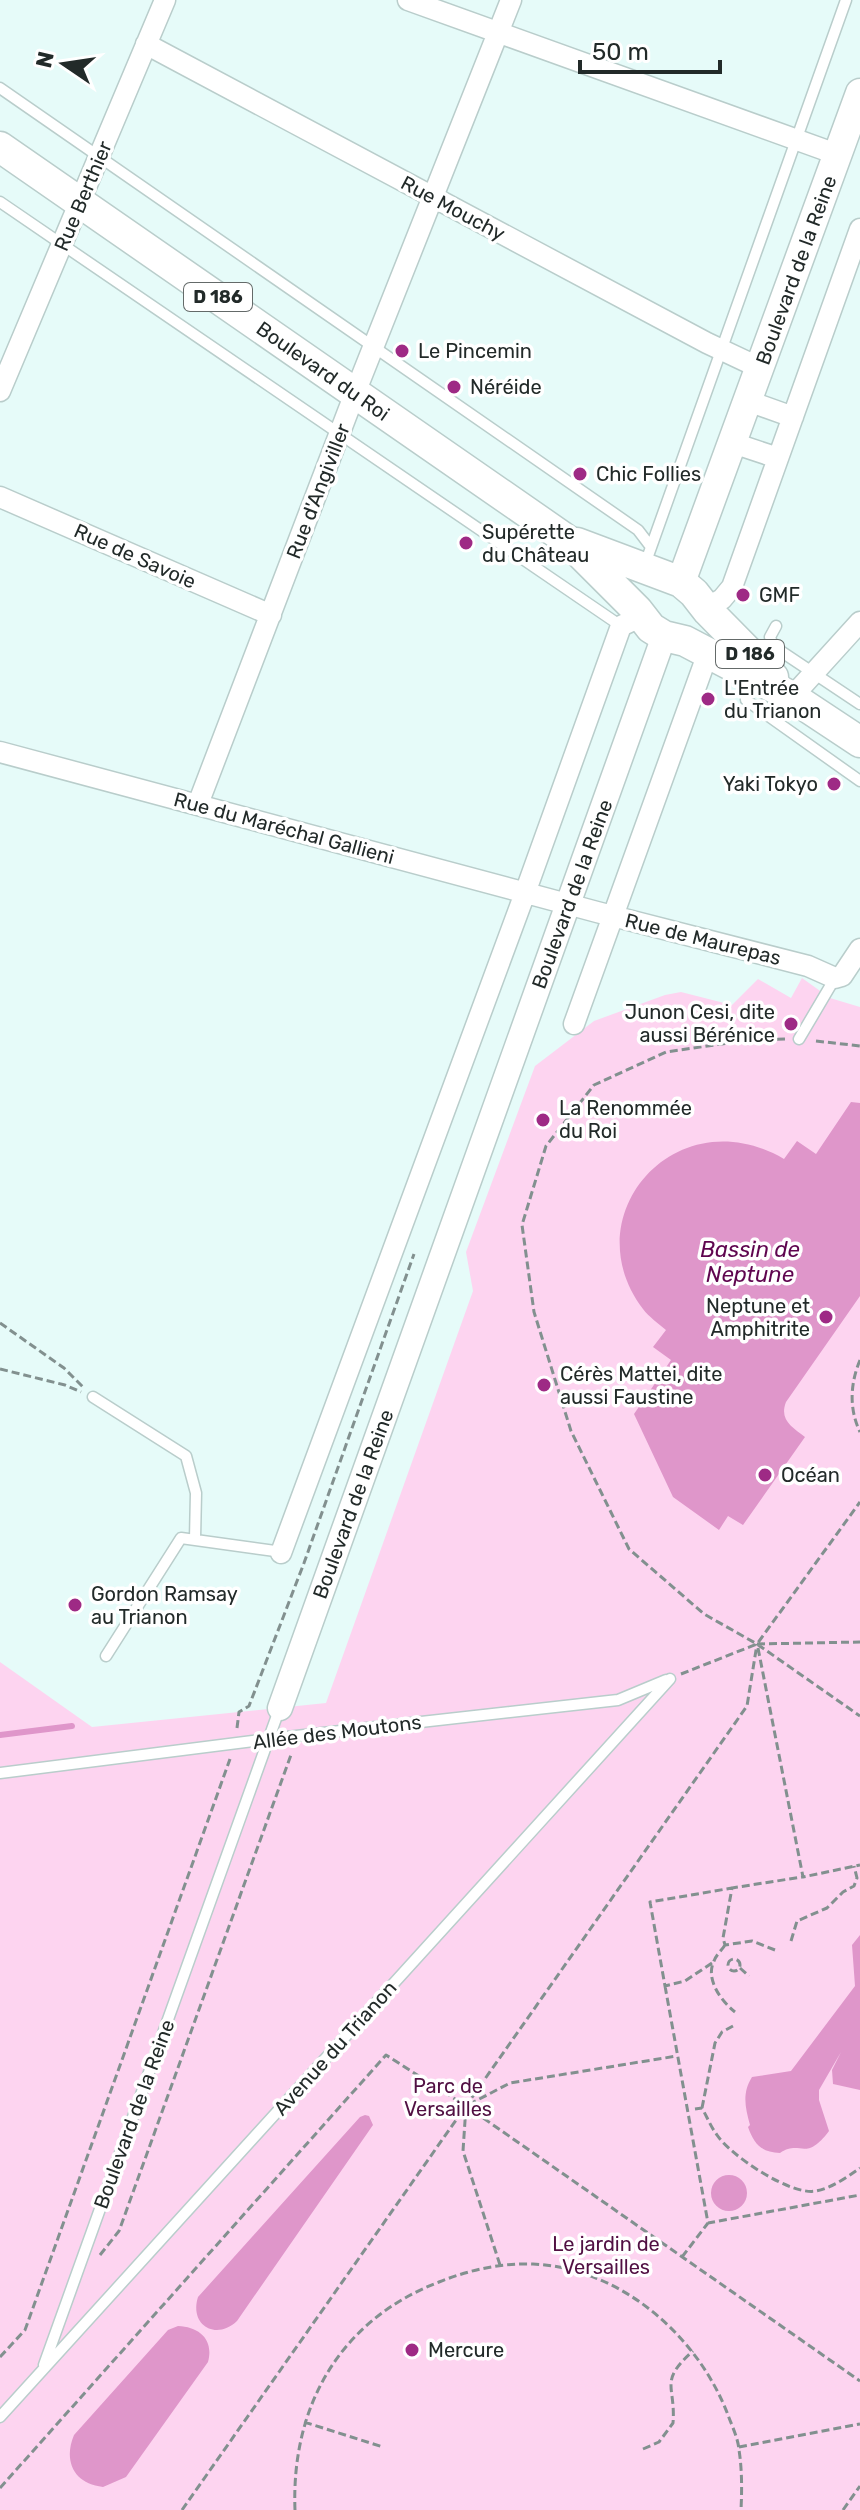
<svg xmlns="http://www.w3.org/2000/svg" width="860" height="2510" font-family="Rubik,sans-serif">
<style>
.green{fill:#fdd4f0}
.water{fill:#df96ca}
.lines{fill:none;stroke-linecap:round;stroke-linejoin:round}
.stream{stroke:#df96ca;stroke-width:6}
.service-casing{stroke:#b9cdcb;stroke-width:13}
.minor-casing{stroke:#b9cdcb;stroke-width:23}
.tertiary-casing{stroke:#b9cdcb;stroke-width:27}
.secondary-casing{stroke:#b9cdcb;stroke-width:31}
.primary-casing{stroke:#b9cdcb;stroke-width:33}
.path{stroke:#82908f;stroke-width:3;stroke-dasharray:8 4;stroke-linecap:butt}
.service{stroke:#fff;stroke-width:10}
.minor{stroke:#fff;stroke-width:20}
.tertiary{stroke:#fff;stroke-width:24}
.secondary{stroke:#fff;stroke-width:28}
.primary{stroke:#fff;stroke-width:30}
.poi-dot{fill:#9e2a85;stroke:#fff;stroke-width:3}
.labels{text-anchor:middle;stroke-width:7;stroke-linejoin:round;paint-order:stroke}
.shield{fill:#fff;stroke:#646a69;stroke-width:2}
.shield-label{font-size:18px;font-weight:bold;fill:#222a29}
.street-label{font-size:20px;fill:#222a29;stroke:#fff}
.poi-label{font-size:20px;fill:#222a29;stroke:#fff;text-anchor:start}
.park-label{font-size:20px;fill:#511043;stroke:#fff}
.water-label{font-size:22px;font-style:italic;fill:#5f054f;stroke:#fff}
</style>
<rect width="100%" height="100%" fill="#e6fbf9"/>
<path class="green" d="M802,978l28,20 30,9v1503h-860v-848l92,65 234,-24 147,-412 -7,-39 69,-186 59,-45 71,-26 16,-3 51,13 26,-26 33,19z"/>
<path class="water" d="M851,1102l9,1v193l-74,106c-7,18 6,25 19,35l-62,88 -15,-9 -9,14 -46,-33 -39,-83 37,-54 -18,-13 13,-17c-8,-7 -17,-13 -23,-21 -71,-93 33,-213 141,-150l13,-18 19,13z
M860,1935v155l-27,-6 -1,-14 9,-18 -22,38v10l10,31c-24,32 -28,8 -49,22 -19,-1 -26,-9 -32,-26l2,-2c-5,-18 -8,-32 2,-48l39,-6 64,-85 -3,-41z
M365,2115l4,1 4,9 -136,196c-21,20 -48,4 -39,-24l162,-180z
M711 2193a18 18 0 1 1 36 0a18 18 0 1 1-36 0Z
M178,2326c22,1 36,14 30,36l-82,115 -23,10c-29,-3 -40,-26 -29,-52l94,-105z"/>
<g class="lines">
<path class="stream" d="M0,1735l72,-9"/>
<defs>
<path id="service" d="M0,88l638,442 13,17
M0,202l621,424
M644,567l202,-567
M776,626l-6,11 3,9 87,58
M747,678l-1,22 114,81
M799,1039l36,-61
M93,1397l93,59 10,37 -1,46
M106,1656l75,-118 94,13
M0,1773l269,-34 349,-39 48,-20
M44,2365l235,-655
M0,2417l670,-738"/>
<path id="minor" d="M408,0l431,155
M146,44l561,299 53,25
M0,391l165,-391
M748,401l45,16
M733,443l45,15
M0,497l271,118
M706,608l16,-9 10,-12 128,-358
M792,697l68,-75
M0,752l597,160 211,54 27,12 7,-2 18,-27
M198,804l157,-411 156,-393
M574,1024l134,-371
M281,1553l244,-660 96,-267 21,-10"/>
<path id="tertiary" d="M280,1708l384,-1072"/>
<path id="secondary" d="M681,582l179,-489"/>
<path id="primary" d="M0,147l567,393 70,70 14,18 13,8 21,5 107,56 68,45
M577,543l104,39 13,11 14,18 65,66"/>
</defs>
<use href="#service" class="service-casing"/>
<use href="#minor" class="minor-casing"/>
<use href="#tertiary" class="tertiary-casing"/>
<use href="#secondary" class="secondary-casing"/>
<use href="#primary" class="primary-casing"/>
<path class="path" d="M785,1039l-43,2 -76,11 -72,33 -48,61 -24,79 12,87 37,119 58,118 75,65 53,30 103,72
M816,1041l44,5
M0,1323l64,45 20,20
M860,1360c-10,24 -11,49 0,72
M0,1369l65,16 16,7
M757,1644l103,-2
M758,1648l45,229 57,-12
M681,1674l76,-30 103,-142
M237,1728l2,-16 10,-6 55,-143 110,-309
M791,1941l6,-20 30,-13 16,-16 11,-6 3,-8 -3,-12
M725,1945c-3,5 -9,10 -11,16 -9,18 7,40 21,51
M775,1950l-23,-9 -27,4 -2,-7 9,-50 70,-11
M728 1965a6 6 0 1 1 12 0a6 6 0 1 1-12 0Z
M712,1963l-27,18 -20,5 -15,-84 82,-14
M740,1968l9,8
M665,1986l43,237 152,-28
M702,2108l13,-65 7,-11 11,-6
M695,2109l7,-1c5,9 9,19 15,27 14,21 74,61 99,56 16,-3 31,-14 44,-23
M100,2255l19,-24 173,-479
M682,2257l26,-34
M500,2265l-37,-114 3,-45 44,-23 167,-27
M0,2357l25,-27 205,-571
M304,2422l79,25
M739,2447l121,-23
M643,2449l16,-7 14,-19c3,-38 -15,-41 20,-72
M0,2488l386,-433 80,51 394,275
M182,2510l565,-804 10,-62
M295,2510c-4,-104 45,-190 144,-228 30,-12 61,-19 94,-18 88,4 165,72 195,151 4,11 10,23 11,35 3,19 3,40 2,60
M843,2510l17,-24"/>
<use href="#service" class="service"/>
<use href="#minor" class="minor"/>
<use href="#tertiary" class="tertiary"/>
<use href="#secondary" class="secondary"/>
<use href="#primary" class="primary"/>
</g>
<g class="poi-dot">
<circle cx="402" cy="351" r="8"/>
<circle cx="454" cy="387" r="8"/>
<circle cx="580" cy="474" r="8"/>
<circle cx="466" cy="543" r="8"/>
<circle cx="743" cy="595" r="8"/>
<circle cx="708" cy="699" r="8"/>
<circle cx="834" cy="784" r="8"/>
<circle cx="791" cy="1024" r="8"/>
<circle cx="543" cy="1120" r="8"/>
<circle cx="826" cy="1317" r="8"/>
<circle cx="544" cy="1385" r="8"/>
<circle cx="765" cy="1475" r="8"/>
<circle cx="75" cy="1605" r="8"/>
<circle cx="412" cy="2350" r="8"/>
</g>
<g class="labels">
<g class="shield">
<rect x="184" y="283" width="68" height="28" rx="6"/>
<rect x="716" y="640" width="68" height="28" rx="6"/>
</g>
<g class="shield-label">
<text x="218" y="303">D 186</text>
<text x="750" y="660">D 186</text>
</g>
<g class="street-label">
<text transform="translate(83 196) rotate(-67)" y="7">Rue Berthier</text>
<text transform="translate(453 208) rotate(28)" y="7">Rue Mouchy</text>
<text transform="translate(796 270) rotate(-70)" y="7">Boulevard de la Reine</text>
<text transform="translate(323 371) rotate(35)" y="7">Boulevard du Roi</text>
<text transform="translate(318 491) rotate(-69)" y="7">Rue d'Angiviller</text>
<text transform="translate(135 556) rotate(24)" y="7">Rue de Savoie</text>
<text transform="translate(284 828) rotate(15)" y="7">Rue du Maréchal Gallieni</text>
<text transform="translate(572 894) rotate(-70)" y="7">Boulevard de la Reine</text>
<text transform="translate(703 939) rotate(14)" y="7">Rue de Maurepas</text>
<text transform="translate(353 1504) rotate(-70)" y="7">Boulevard de la Reine</text>
<text transform="translate(337 1732) rotate(-7)" y="7">Allée des Moutons</text>
<text transform="translate(335 2048) rotate(-48)" y="7">Avenue du Trianon</text>
<text transform="translate(134 2114) rotate(-70)" y="7">Boulevard de la Reine</text>
</g>
<g class="poi-label">
<text x="418" y="358">Le Pincemin</text>
<text x="470" y="394">Néréide</text>
<text x="596" y="481">Chic Follies</text>
<text x="482" y="539">Supérette<tspan x="482" dy="23">du Château</tspan></text>
<text x="759" y="602">GMF</text>
<text x="724" y="695">L'Entrée<tspan x="724" dy="23">du Trianon</tspan></text>
<text x="818" y="791" text-anchor="end">Yaki Tokyo</text>
<text x="775" y="1019" text-anchor="end">Junon Cesi, dite<tspan x="775" dy="23">aussi Bérénice</tspan></text>
<text x="559" y="1115">La Renommée<tspan x="559" dy="23">du Roi</tspan></text>
<text x="810" y="1313" text-anchor="end">Neptune et<tspan x="810" dy="23">Amphitrite</tspan></text>
<text x="560" y="1381">Cérès Mattei, dite<tspan x="560" dy="23">aussi Faustine</tspan></text>
<text x="781" y="1482">Océan</text>
<text x="91" y="1601">Gordon Ramsay<tspan x="91" dy="23">au Trianon</tspan></text>
<text x="428" y="2357">Mercure</text>
</g>
<g class="park-label">
<text x="448" y="2093">Parc de<tspan x="448" dy="23">Versailles</tspan></text>
<text x="606" y="2251">Le jardin de<tspan x="606" dy="23">Versailles</tspan></text>
</g>
<g class="water-label">
<text x="750" y="1257">Bassin de<tspan x="750" dy="25">Neptune</tspan></text>
</g>
</g>
<g transform="translate(64 64) rotate(283)" stroke="#ffffff" stroke-width="6" paint-order="stroke">
<path d="M0-6L14 30L0 20L-14 30Z" fill="#222a29"/>
<text y="-12" font-size="22" font-weight="bold" text-anchor="middle" fill="#222a29">N</text>
</g>
<path d="M580 60v12h140v-12" fill="none" stroke="#222a29" stroke-width="4"/>
<text x="592" y="60" font-size="24" fill="#222a29" stroke="#ffffff" stroke-width="6" paint-order="stroke">50 m</text>
</svg>
